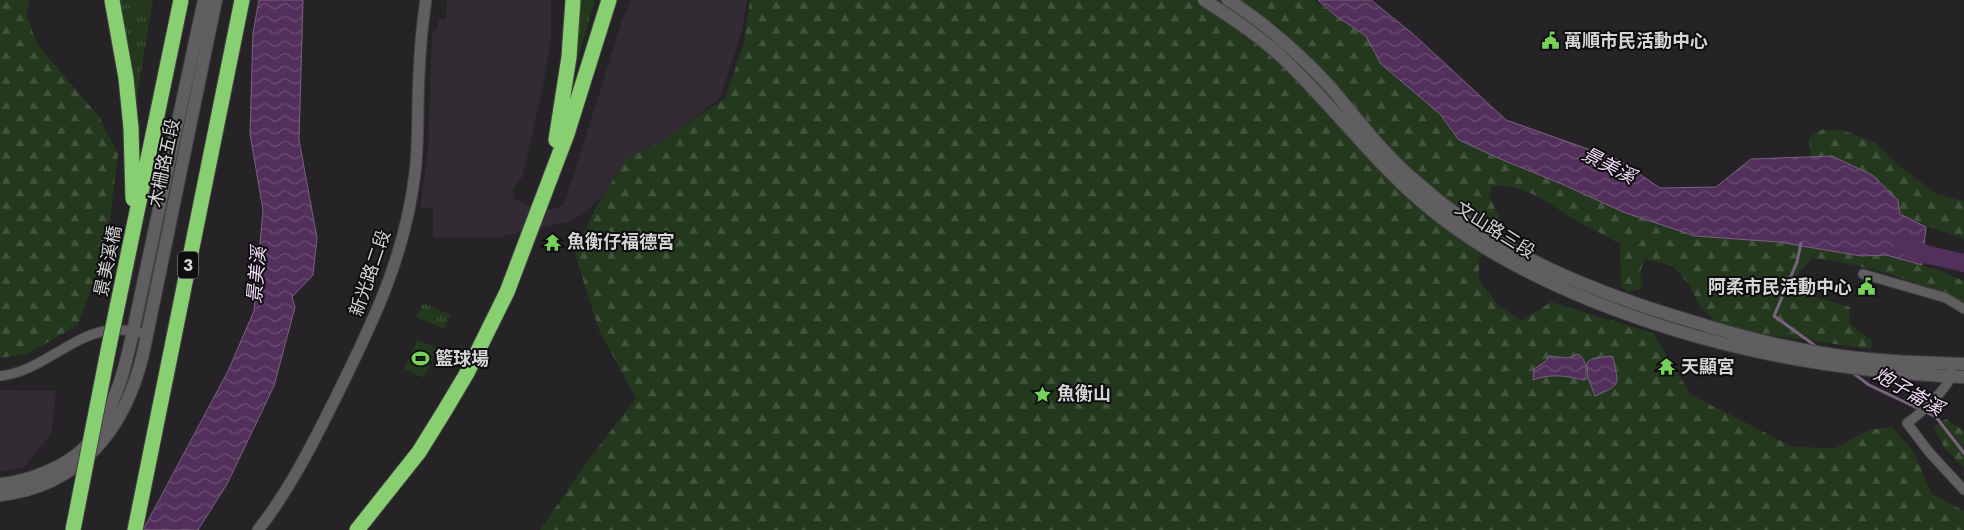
<svg xmlns="http://www.w3.org/2000/svg" width="1964" height="530" font-family="Jost,'Noto Sans TC',sans-serif">
<style>
.built{fill:#322b33}
.grass{fill:url(#grass-tufts)}
.forest{fill:url(#forest-firs)}
.pitch{fill:#23381d}
.water{fill:url(#water-waves);stroke:#7a6180}
.lines{fill:none;stroke-linecap:round;stroke-linejoin:round}
.stream{stroke:#7a6180;stroke-width:3}
.river{stroke:#53305b;stroke-width:18}
.minor-casing{stroke:#434143;stroke-width:11}
.tertiary-casing{stroke:#434143;stroke-width:13}
.secondary-casing{stroke:#434143;stroke-width:14}
.motorway-casing{stroke:#434143;stroke-width:17}
.minor{stroke:#615e62;stroke-width:9}
.tertiary{stroke:#615e62;stroke-width:11}
.secondary{stroke:#615e62;stroke-width:12}
.motorway{stroke:#88cf72;stroke-width:15}
.motorway-bridge-casing{stroke:#434143;stroke-width:17;stroke-linecap:butt}
.motorway-bridge{stroke:#88cf72;stroke-width:15}
.labels{text-anchor:middle;stroke-width:4;stroke-linejoin:round;paint-order:stroke}
.shield{fill:#0e0d0f;stroke:#9a989a;stroke-width:1}
.shield-label{font-size:16px;font-weight:bold;fill:#d6d4d6}
.poi-label{font-size:18px;font-weight:bold;fill:#d6d4d6;stroke:#0e0d0f;text-anchor:start}
.street-label{font-size:18px;fill:#d6d4d6;stroke:#0e0d0f}
.water-label{font-size:19px;font-style:italic;fill:#f2dbf8;stroke:#0e0d0f}
</style>
<defs>
<pattern id="grass-tufts" width="24" height="20" patternUnits="userSpaceOnUse" patternTransform="scale(1.25)"><rect width="24" height="20" fill="#23381d"/><path d="M3 7l-1-3M5 7V3M7 7l1-3M15 17l-1-3M17 17v-4M19 17l1-3" fill="none" stroke="#42543d"/></pattern>
<pattern id="forest-firs" width="22" height="20" patternUnits="userSpaceOnUse" patternTransform="scale(1.25)"><rect width="22" height="20" fill="#23381d"/><path d="M5 1l3.5 6h-7zM16 11l3.5 6h-7z" fill="#42543d"/></pattern>
<pattern id="water-waves" width="16" height="10" patternUnits="userSpaceOnUse" patternTransform="scale(1.25)"><rect width="16" height="10" fill="#53305b"/><path d="M0 5q4-4 8 0t8 0" fill="none" stroke="#6b4d72"/></pattern>
</defs>
<rect width="100%" height="100%" fill="#262327"/>
<path class="built" d="M447,0h104v38l-9,54 -20,85 -9,12 2,10 15,7 20,4 14,-5 59,-187 8,-18h116l-5,31 -22,67 -90,72 -46,43 -13,8 -71,16 -67,1v-30l-13,1 8,-57 4,-118 6,-6 1,-9h7z
M0,390l56,1 -5,43 -28,34 -23,3z"/>
<path class="grass" d="M118,0h35l-17,102 -6,-51z
M579,0h16l-22,76z
M423,303l28,12 -7,14 -28,-12z"/>
<path class="forest" d="M0,0h30l-4,14 11,30 62,73 19,37 -12,96 -28,75 -51,29 -27,4z
M750,0h564l52,36 15,28 59,50 19,26 103,44 61,28 72,24 83,6 83,14 25,-1 52,15 26,11v24c-41,-24 -103,-41 -151,-47l-14,14 -1,20 52,15 -1,15 10,10 13,8 -1,9 -109,-15 -44,-10 -18,-17 -10,-21 -17,-20 -28,-7 -5,13 3,16 -16,4 -6,-7 -1,-42c-14,-7 -28,-14 -42,-21 -27,-17 -52,-39 -86,-36l-3,9 13,29 -1,6 -22,30v20l19,25 24,16 29,-19 102,31 38,62 102,52 43,1 32,-18 24,-3 22,25 17,41 33,18v19h-1424l47,-68 49,-64 -37,-68 -24,-76 21,-47 31,-49 33,-15 66,-46 18,-55z
M1823,129l22,2 31,12 22,22 40,30 26,6v38l-32,-11 -32,-14 -2,-14 -26,-25 -40,-19 -21,1 -2,-19z
M1946,419l18,12v37l-20,-21 -10,-20z"/>
<path class="pitch" d="M417,340l20,8 -13,30 -20,-9z"/>
<path class="water" d="M259,0h44l-4,140 18,98 -4,37 -21,22 3,10 -21,79 -47,98 -29,46h-55l85,-159 26,-60 9,-101 -13,-76 3,-101z
M1318,0h53l42,34 93,86 113,40 41,28 56,-1 35,-28 81,-3 40,19 26,25 2,14 26,13 -4,38 -36,-10 -25,1 -83,-14 -83,-6 -72,-24 -61,-28 -57,-23 -46,-21 -19,-26 -59,-50 -15,-28 -30,-20z
M1578,354c9,6 8,15 8,25l-2,1c-18,-4 -33,-7 -51,0l1,-11 12,-8 3,-5 19,2z
M1610,356l3,1c5,28 10,27 -18,39l-7,-18 -1,-15c5,-7 15,-5 23,-7z"/>
<g class="lines">
<path class="stream" d="M1801,243l-4,19 -23,54 43,31
M1853,373l16,12 67,32 28,36"/>
<path class="river" d="M1903,244l22,10 39,9"/>
<defs>
<path id="minor" d="M1863,274l83,24 18,11
M1952,372c0,13 -34,44 -45,51l22,29 35,38
M0,376c39,-4 67,-37 104,-45 14,-3 29,0 43,3"/>
<path id="tertiary" d="M258,530c33,-42 56,-89 80,-137 36,-73 67,-137 77,-220 4,-32 2,-65 4,-98 1,-25 3,-50 7,-75"/>
<path id="secondary" d="M1204,0c30,19 60,39 85,64 46,45 85,97 134,139 50,43 107,72 167,97 124,50 242,71 374,77
M1228,0c36,22 76,58 104,89 20,24 39,49 61,71 10,11 21,20 32,29 75,66 171,104 266,132 44,14 90,26 137,33 44,7 91,9 136,10
M0,484c28,-2 69,-18 88,-40 28,-35 38,-79 47,-122 6,-28 12,-57 18,-85 17,-79 34,-158 51,-237
M0,495c80,-9 125,-66 143,-141l73,-354"/>
<path id="motorway" d="M112,0l14,78 5,50
M556,140l13,-83 4,-57
M135,530l107,-530
M357,530l62,-78 26,-42 22,-37 40,-81 60,-158 42,-134"/>
</defs>
<use href="#minor" class="minor-casing"/>
<use href="#tertiary" class="tertiary-casing"/>
<use href="#secondary" class="secondary-casing"/>
<use href="#motorway" class="motorway-casing"/>
<use href="#minor" class="minor"/>
<use href="#tertiary" class="tertiary"/>
<use href="#secondary" class="secondary"/>
<use href="#motorway" class="motorway"/>
<defs>
<path id="motorway-bridge" d="M131,128l2,71
M73,530l35,-179 73,-351"/>
</defs>
<use href="#motorway-bridge" class="motorway-bridge-casing"/>
<use href="#motorway-bridge" class="motorway-bridge"/>
</g>
<defs>
<symbol id="civic-bare" viewBox="-9 -9 18 18"><path d="M-.6-6.5H3V-4.5H.6V-3L4-1V1h2V6H-6V1h2V-1L-.6-3ZM-1.2 2.5V6h2.4V2.5Z" fill="#77d259" stroke="#0e0d0f" stroke-width="2.5" paint-order="stroke"/></symbol>
<symbol id="temple-bare" viewBox="-9 -9 18 18"><path d="M0-6L5-2H3V0L6.5 2.5H4V6H1.5V3h-3V6H-4V2.5H-6.5L-3 0V-2H-5Z" fill="#77d259" stroke="#0e0d0f" stroke-width="2.5" paint-order="stroke"/></symbol>
<symbol id="stadium-bare" viewBox="-9 -9 18 18"><path d="M0-5a6.5 5 0 1 0 0 10a6.5 5 0 1 0 0-10ZM-3.5-1.8h7v3.6h-7Z" fill="#77d259" stroke="#0e0d0f" stroke-width="2.5" paint-order="stroke"/></symbol>
<symbol id="sight-bare" viewBox="-9 -9 18 18"><path d="M0-6L1.8-2.2L6-1.7L2.9 1.2L3.7 5.4L0 3.3L-3.7 5.4L-2.9 1.2L-6-1.7L-1.8-2.2Z" fill="#77d259" stroke="#0e0d0f" stroke-width="2.5" paint-order="stroke"/></symbol>
</defs>
<g fill-rule="evenodd">
<use href="#civic-bare" x="1538" y="28" width="25" height="25"/>
<use href="#temple-bare" x="540" y="230" width="25" height="25"/>
<use href="#civic-bare" x="1854" y="274" width="25" height="25"/>
<use href="#stadium-bare" x="408" y="346" width="25" height="25"/>
<use href="#temple-bare" x="1654" y="354" width="25" height="25"/>
<use href="#sight-bare" x="1030" y="382" width="25" height="25"/>
</g>
<g class="labels">
<rect class="shield" x="178" y="251.5" width="20" height="27" rx="4"/>
<g class="shield-label">
<text x="188" y="271">3</text>
</g>
<g class="poi-label">
<text x="1564" y="47">萬順市民活動中心</text>
<text x="567" y="248">魚衡仔福德宮</text>
<text x="1852" y="293" text-anchor="end">阿柔市民活動中心</text>
<text x="435" y="365">籃球場</text>
<text x="1681" y="373">天顯宮</text>
<text x="1057" y="400">魚衡山</text>
</g>
<g class="street-label">
<text transform="translate(164 163) rotate(-78)" y="6">木柵路五段</text>
<text transform="translate(1495 230) rotate(32)" y="6">文山路三段</text>
<text transform="translate(108 261) rotate(-78)" y="6">景美溪橋</text>
<text transform="translate(370 273) rotate(-71)" y="6">新光路二段</text>
</g>
<g class="water-label">
<text transform="translate(1609 165) rotate(27)" y="7">景美溪</text>
<text transform="translate(256 275) rotate(-85)" y="7">景美溪</text>
<text transform="translate(1909 391) rotate(30)" y="7">炮子崙溪</text>
</g>
</g>
</svg>
